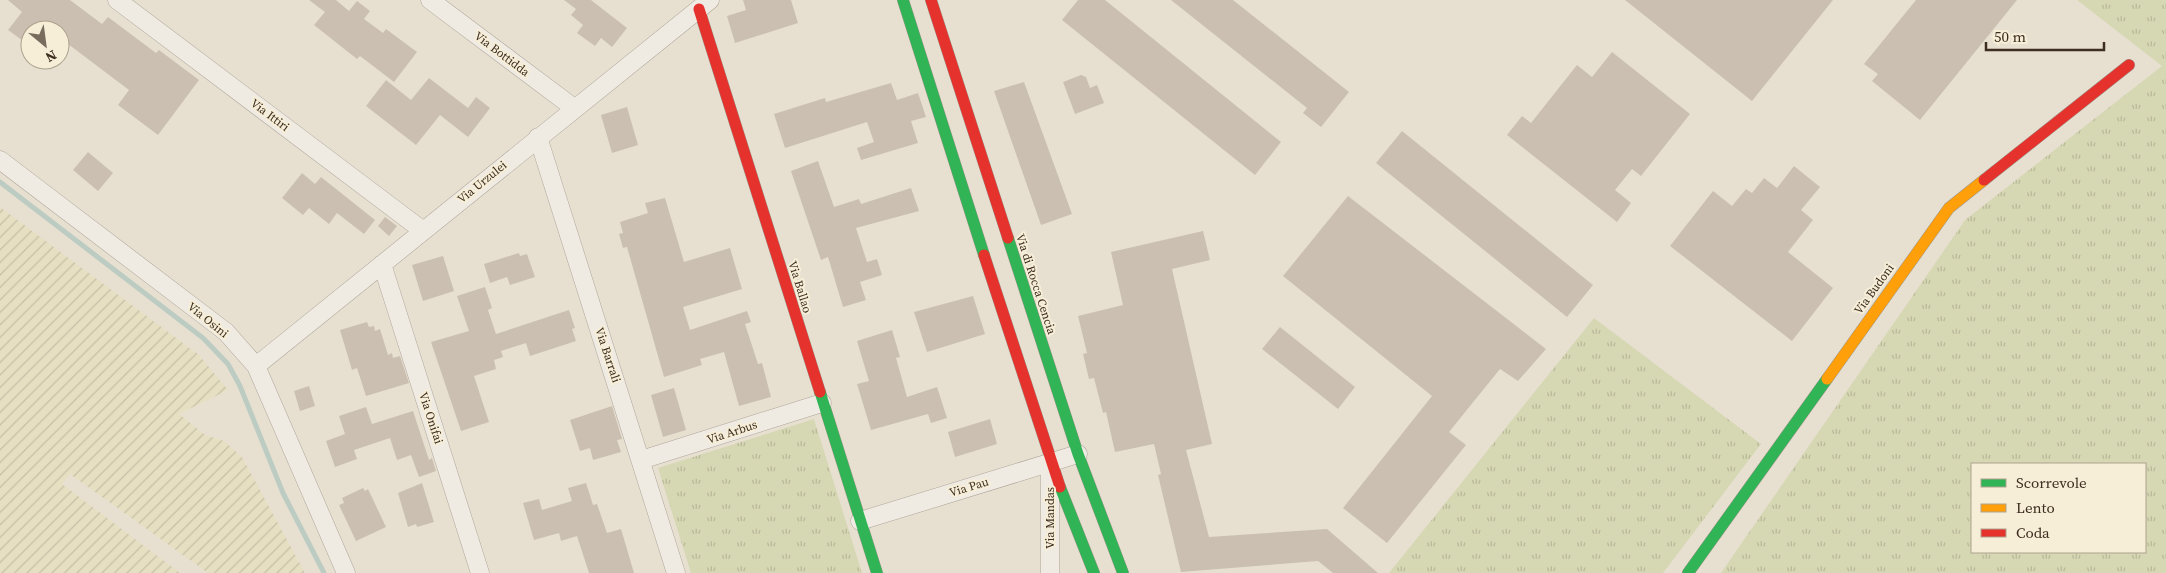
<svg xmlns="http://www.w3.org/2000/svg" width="2166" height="573" font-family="'Source Serif 4',serif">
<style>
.farmland{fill:url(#farmland-furrows)}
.grass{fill:url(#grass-tufts);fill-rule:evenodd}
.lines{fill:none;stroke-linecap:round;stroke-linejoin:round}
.stream{stroke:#bcccc2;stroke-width:5}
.building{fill:#cbbfb2}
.street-casing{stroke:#ada599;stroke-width:19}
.fast-casing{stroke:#9c958a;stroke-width:12}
.slow-casing{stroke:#9c958a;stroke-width:12}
.jam-casing{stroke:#9c958a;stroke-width:12}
.street{stroke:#efebe3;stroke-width:18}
.fast{stroke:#30b455;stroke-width:11}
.slow{stroke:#ff9f0a;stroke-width:11}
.jam{stroke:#e5322d;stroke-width:11}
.labels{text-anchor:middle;stroke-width:4;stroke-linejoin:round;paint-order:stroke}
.street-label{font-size:12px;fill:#3d2e20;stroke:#f7eed8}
</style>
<defs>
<pattern id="farmland-furrows" width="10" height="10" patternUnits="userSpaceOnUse" patternTransform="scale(1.25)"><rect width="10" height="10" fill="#e6dfc2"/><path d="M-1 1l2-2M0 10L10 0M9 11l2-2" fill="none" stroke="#c6c0a6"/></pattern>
<pattern id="grass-tufts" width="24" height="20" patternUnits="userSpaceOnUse" patternTransform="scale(1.25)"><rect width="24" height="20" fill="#d6d7b3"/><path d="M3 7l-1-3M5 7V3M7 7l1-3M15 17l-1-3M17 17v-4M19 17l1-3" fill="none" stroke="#b9b99a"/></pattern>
</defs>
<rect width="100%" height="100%" fill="#e7e0d1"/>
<path class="farmland" d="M0,207l199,148 29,35 -49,24 26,21 19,6 18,16 63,116h-97l-138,-99 -8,10 118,89h-180z"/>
<path class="grass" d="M2077,0h89v573h-445l244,-353 197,-154zM1972,464h173v88h-173z
M1594,318l167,126 -98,129h-274z
M814,419l48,154h-171l-33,-105z"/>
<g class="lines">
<path class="stream" d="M0,182l203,156 25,26 12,22 43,107 41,80"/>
</g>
<path class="building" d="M8,0h62l32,24 6,-7 48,36 3,-3 40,30 -41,55 -40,-30 11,-15 -61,-46 -8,10v-24h-30v16l-22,-16 14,-18z
M309,0h27l13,11 8,-10 13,10 -6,8 19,14 3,-4 31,23 -23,30 -34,-26 -3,3 -43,-34 11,-13z
M564,0h27l36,28 -15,19 -11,-9 -6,8 -18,-13 6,-8 -12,-10 5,-6z
M743,0h48l7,23 -63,20 -8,-27 19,-6z
M1078,0h27l176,142 -26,33 -193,-155z
M1171,0h62l116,92 -28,35 -18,-14 4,-5z
M1625,0h208l-81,101z
M1916,0h101l-97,120 -48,-39 6,-7 -14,-10z
M1612,52l78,62 -49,62 -9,-7 -17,21 16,13 -14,19 -110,-87 15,-19 9,7 46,-58 15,12z
M1081,75l5,2 4,11 7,-3 7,18 -29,11 -12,-32z
M429,78l39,30 8,-11 14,11 -22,29 -28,-22 -24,30 -50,-39 20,-26 25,20z
M1024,82l48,132 -31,11 -47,-134z
M891,83l6,17 21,-7 8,24 -15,4 7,22 -57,17 -4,-12 17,-6 -7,-20 -82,26 -11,-34 51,-16 1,4z
M627,107l11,38 -26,8 -11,-38z
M1402,131l191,154 -26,32 -191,-154z
M88,152l25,21 -15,18 -25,-21z
M818,161l16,46 25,-8 2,5 50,-16 8,23 -63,17 11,34 10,-3 5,16 -22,7 6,18 -23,7 -15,-50 -7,3 -30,-89z
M1794,166l26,21 -19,23 12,10 -25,32 45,36 -41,53 -122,-95 43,-55 19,15 14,-17 6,4 12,-15 13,10z
M302,173l13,11 6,-7 54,43 -11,14 -27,-21 -8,11 -20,-16 -6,7 -21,-17z
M1348,196l198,153 -28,32 -18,-12 -51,63 17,13 -79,98 -44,-35 89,-112 -149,-120z
M665,198l19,64 46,-14 12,41 -59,18 7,23 57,-19 4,11 -6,2 13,40 4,-1 9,34 -32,9 -15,-54 -24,7 2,6 -38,12 -37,-130 -4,1 -4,-14 4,-1 -3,-11 28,-9 -3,-10z
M385,217l12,9 -8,10 -11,-10z
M1203,231l7,29 -38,9 40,175 -26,6 23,87 118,-8 51,44h-45l-15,-12 -137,11 -23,-97 3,-1 -7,-30 -39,8 -9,-40 -3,1 -9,-35 -5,1 -6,-25 4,-1 -9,-37 45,-11 -12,-53z
M519,253l1,3 7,-2 8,23 -25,8 -3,-8 -17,6 -6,-19z
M443,256l11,35 -31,10 -11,-36z
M485,287l7,21 -4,2 8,24 73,-24 6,18 -3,1 4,12 -46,15 -4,-13 -25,8 2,6 -9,3 2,9 -22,7 15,46 -28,9 -30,-89 38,-11 -12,-35z
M973,296l12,38 -58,18 -13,-40z
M367,322l2,5 5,-1 1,5 5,-2 8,26 4,-2 1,5 7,-2 9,27 -43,13 -9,-28 -5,2 -12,-40z
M1280,327l75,60 -17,22 -76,-60z
M892,330l8,27 -4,1 11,39 30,-10 10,31 -16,5 -3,-9 -57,16 -14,-46 12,-3 -12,-40z
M309,386l6,20 -15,5 -6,-20z
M674,388l12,42 -23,7 -12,-42z
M612,406l10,33 -5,1 4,12 -28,8 -3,-12 -10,3 -10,-31z
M366,407l6,17 41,-13 16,49 3,-2 4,13 -17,6 -8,-22 -14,5 -7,-22 -36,12 3,9 -22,8 -9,-26 19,-7 -6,-18z
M990,419l7,25 -42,13 -7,-25z
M422,483l12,39 -17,5 -1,-3 -8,3 -10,-34z
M586,483l7,22 4,-1 10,29 14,-4 13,44h-45l-12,-37 -16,5 -2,-8 -25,7 -11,-37 16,-4 3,11 30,-9 -4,-13z
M363,488l2,3 3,-2 18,38 -30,14 -17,-36 5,-2 -2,-5z"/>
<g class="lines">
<defs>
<path id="street" d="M117,0l305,230
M430,0l144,108
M538,137l138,436
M0,160l226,172 30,34 90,207
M382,264l98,309
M256,366l454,-366
M641,460l181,-57
M1050,473v100
M860,521l218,-67"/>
<path id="fast" d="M903,0l81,255
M1008,238l70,216 45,119
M820,392l57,181
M1060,487l34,86
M1688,573l139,-194"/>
<path id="slow" d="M1827,379l122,-171 35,-28"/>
<path id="jam" d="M931,0l77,238
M699,9l121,383
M1984,180l145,-115
M984,255l76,232"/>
</defs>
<use href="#street" class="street-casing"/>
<use href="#fast" class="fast-casing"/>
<use href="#slow" class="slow-casing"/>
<use href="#jam" class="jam-casing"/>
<use href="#street" class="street"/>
<use href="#fast" class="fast"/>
<use href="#slow" class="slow"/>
<use href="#jam" class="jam"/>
</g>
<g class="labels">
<g class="street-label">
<text transform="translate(502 54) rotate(37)" y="4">Via Bottidda</text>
<text transform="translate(270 115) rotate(37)" y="4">Via Ittiri</text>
<text transform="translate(482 182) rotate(-39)" y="4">Via Urzulei</text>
<text transform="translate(1036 284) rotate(72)" y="4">Via di Rocca Cencia</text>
<text transform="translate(800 287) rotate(73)" y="4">Via Ballao</text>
<text transform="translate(1874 289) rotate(-54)" y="4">Via Budoni</text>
<text transform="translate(208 320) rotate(39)" y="4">Via Osini</text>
<text transform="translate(608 355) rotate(72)" y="4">Via Barrali</text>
<text transform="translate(431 418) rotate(72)" y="4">Via Onifai</text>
<text transform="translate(732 432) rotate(-18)" y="4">Via Arbus</text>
<text transform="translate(969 487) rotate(-17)" y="4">Via Pau</text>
<text transform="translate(1050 518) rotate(-90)" y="4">Via Mandas</text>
</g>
</g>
<rect x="1971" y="463" width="175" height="90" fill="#f7eed8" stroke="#ada18e"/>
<rect x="1981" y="479" width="25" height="8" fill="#30b455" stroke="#ada18e"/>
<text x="2016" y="488" font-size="15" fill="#3d2e20">Scorrevole</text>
<rect x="1981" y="504" width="25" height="8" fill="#ff9f0a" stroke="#ada18e"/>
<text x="2016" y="513" font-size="15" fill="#3d2e20">Lento</text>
<rect x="1981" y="529" width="25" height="8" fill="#e5322d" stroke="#ada18e"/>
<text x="2016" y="538" font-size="15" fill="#3d2e20">Coda</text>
<g transform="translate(45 45) rotate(151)"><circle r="24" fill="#f7eed8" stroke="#ada18e"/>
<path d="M0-4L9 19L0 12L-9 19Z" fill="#786c5e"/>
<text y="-8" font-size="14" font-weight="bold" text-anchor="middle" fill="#3d2e20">N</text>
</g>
<path d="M1986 42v8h118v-8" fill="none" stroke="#3d2e20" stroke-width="2.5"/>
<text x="1994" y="42" font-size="15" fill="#3d2e20" stroke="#f7eed8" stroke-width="4" paint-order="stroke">50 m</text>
</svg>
